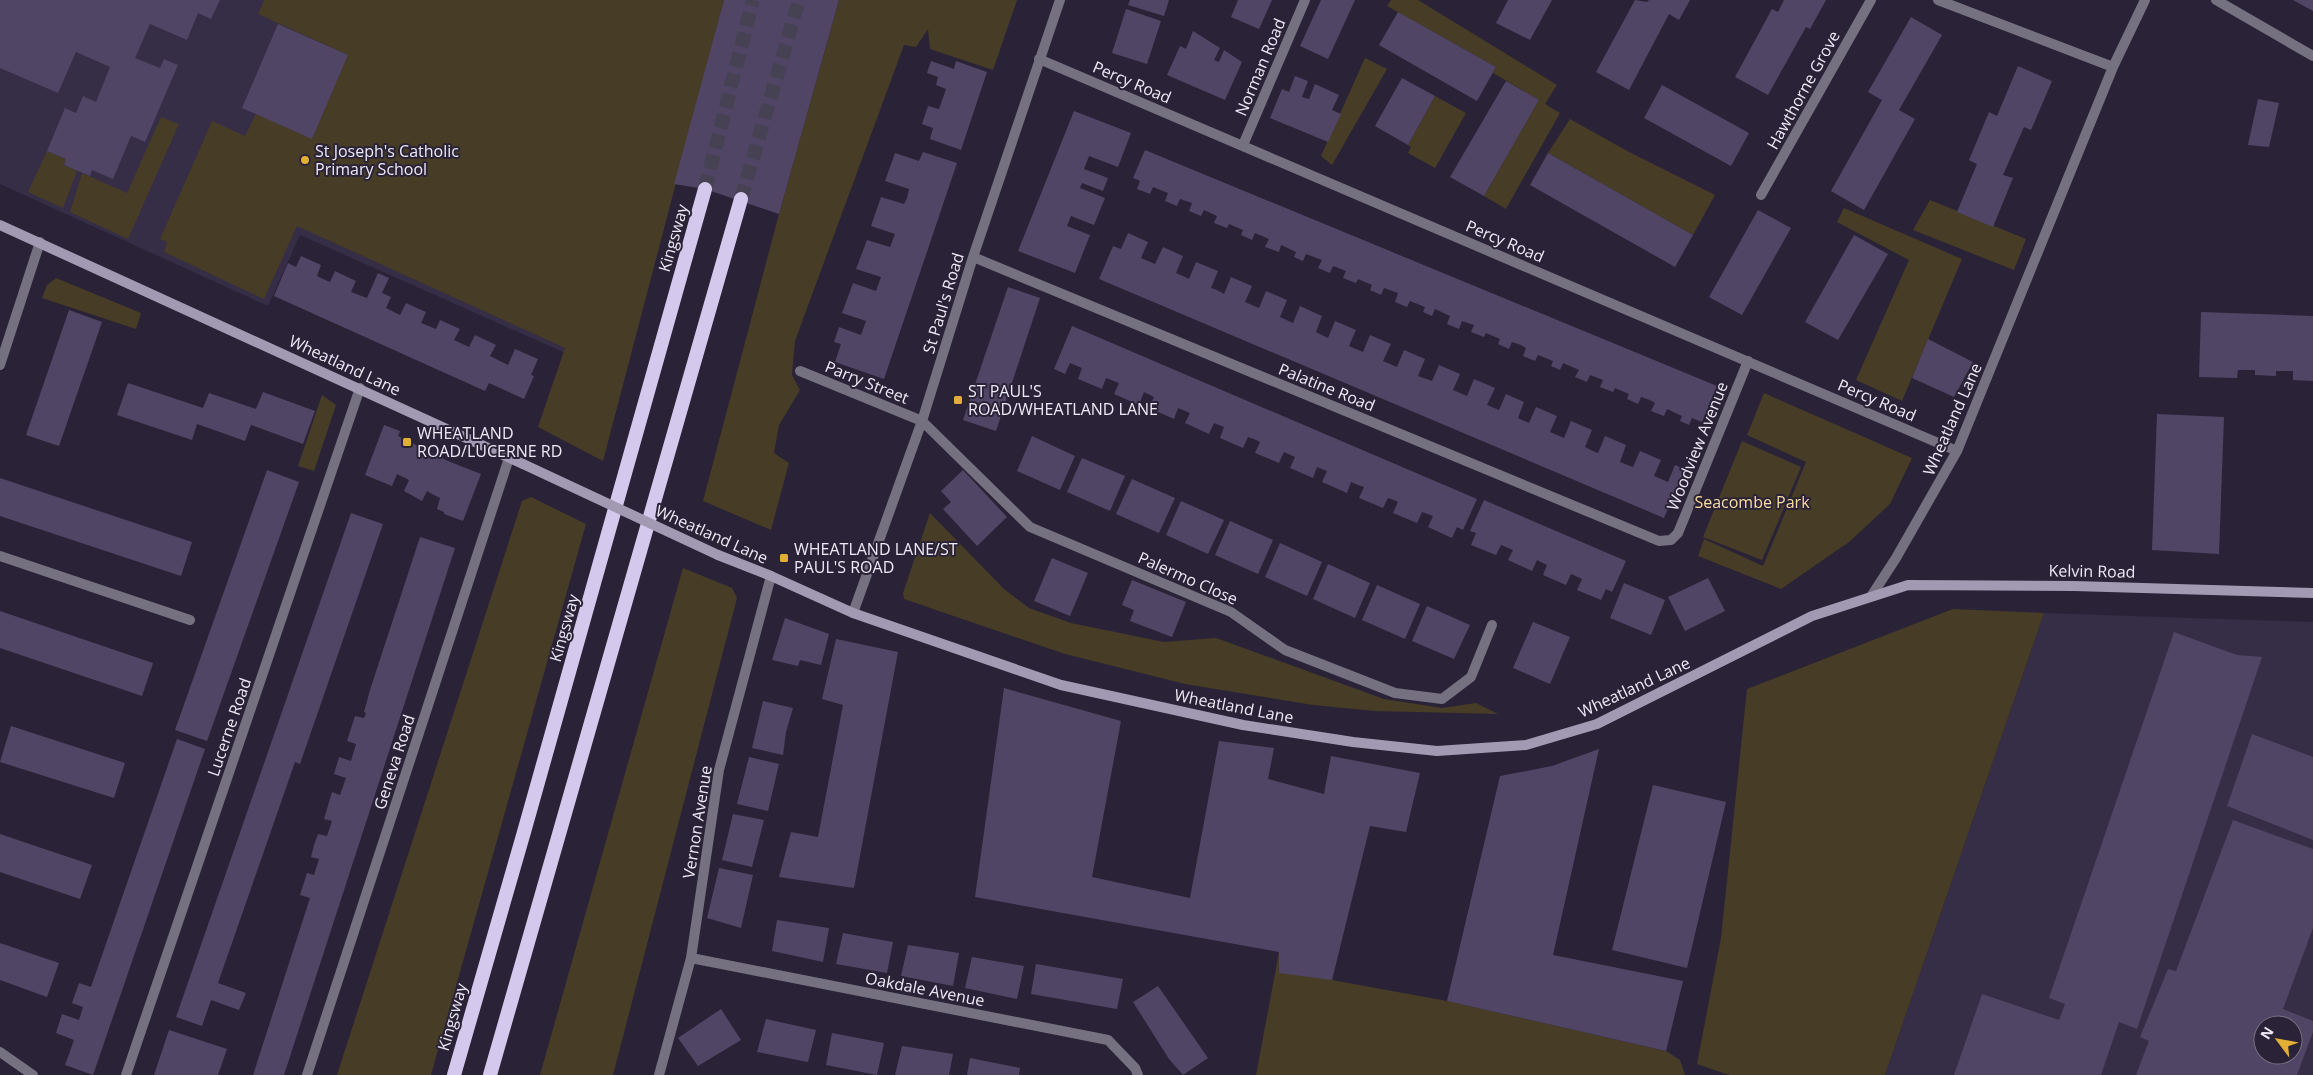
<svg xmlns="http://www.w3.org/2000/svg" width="2313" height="1075" font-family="'Open Sans',sans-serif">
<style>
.built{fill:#362d46;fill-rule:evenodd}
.green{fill:#473c26}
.building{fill:#504565;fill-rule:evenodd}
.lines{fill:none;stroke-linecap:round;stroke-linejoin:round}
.trunk-tunnel{stroke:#474154;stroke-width:14;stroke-dasharray:14 7;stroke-linecap:butt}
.minor{stroke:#767180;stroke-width:10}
.tertiary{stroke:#767180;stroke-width:10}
.secondary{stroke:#a29ab3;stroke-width:10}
.trunk{stroke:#d4c8ed;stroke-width:14}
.secondary-bridge{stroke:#a29ab3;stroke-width:10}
.poi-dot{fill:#e2af34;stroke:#2a2337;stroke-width:2}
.labels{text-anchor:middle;stroke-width:4;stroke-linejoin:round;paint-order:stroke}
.street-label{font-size:16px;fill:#ede9f6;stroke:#2a2337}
.poi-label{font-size:16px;fill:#ede9f6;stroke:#2a2337;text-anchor:start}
.park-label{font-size:16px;fill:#fadc9e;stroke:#2a2337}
</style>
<rect width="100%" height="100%" fill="#2a2337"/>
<path class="built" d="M0,0h646l-74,356 -272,-121 -32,71 -268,-122z
M2044,613l269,9v453h-428zM2263,1025h30v30h-30z"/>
<path class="green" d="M264,0h460l-121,461 -65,-34 27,-79 -268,-122 -33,73 -100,-47 3,-10 -7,-3 52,-118 33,15 11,-22 56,24 36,-83 -90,-41z
M839,0h178l-24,70 -63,-21 -2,-20 -12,18 -12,-2 -109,296 -3,34 8,15 -21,35 -5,28 15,10 -18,67 -68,-29 76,-287z
M1391,0h27l139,85 -12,19 15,9 -54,96 -22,-13 55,-96 -46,-27 3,-6 -109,-61z
M1365,58l22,11 -55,96 -11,-9z
M1435,96l31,17 -31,55 -27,-15 3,-6 -3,-2z
M161,117l18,7 -51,115 -58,-27 12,-39 45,20z
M1570,119l59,33 86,43 -22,40 -145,-82z
M47,151l19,8 -2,6 13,6 -14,37 -35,-16z
M1930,200l96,39 -12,31 -101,-40z
M1844,208l118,51 -60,142 -46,-21 53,-120 -72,-38z
M56,278l85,35 -5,16 -94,-31 5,-13z
M1764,393l148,65 -22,46 -41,38 -68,47 -83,-33 6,-17 59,27 43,-104 -59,-27z
M322,395l14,10 -22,66 -16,-5z
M1742,441l59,26 -39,93 -59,-23z
M531,497l55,27 -155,551h-94l185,-574z
M930,513l74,76 25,19 42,15 93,19 52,-4 168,61 58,9 34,-5 22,11 -123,-3 -62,-6 -128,-21 -120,-30 -161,-55 -1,-6z
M683,568l49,20 5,10 -124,477h-73z
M1953,609l91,4 -159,462h-156l-32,-11 24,-126 26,-249z
M1279,952l53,28 115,21 219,50 14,9 5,15h-429z"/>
<path class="building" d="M0,0h220l-9,19 -13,-6 -11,27 -37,-16 -15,34 25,10 4,-9 14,6 -33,77 -14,-6 -18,43 -21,-9 -2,6 -26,-11 2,-6 -19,-8 18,-43 11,5 7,-17 13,6 14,-35 -34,-15 -18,41 -58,-25z
M724,0h115l-60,214 -74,-25 -31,-5z
M1130,0h39l-5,16 -36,-11z
M1238,0h34l-13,29 -28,-12z
M1321,0h34l-27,59 -28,-13z
M1508,0h44l-22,40 -34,-17z
M1635,0l12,2 2,-2h41l-11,20 -10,-6 -40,76 -33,-18z
M1784,0h42l-16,29 -4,-2 -38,68 -33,-18 37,-68 6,3z
M2293,0h20v11z
M1126,9l35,12 -14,43 -35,-11z
M1398,12l98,55 -19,34 -98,-56z
M1911,17l31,18 -43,75 16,9 -51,91 -33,-19 51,-91 -14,-8z
M278,24l70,31 -36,84 -70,-31z
M1193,31l27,17 -6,12 5,2 5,-12 18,12 -17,38 -58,-25 13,-29 6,3z
M931,61l23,8 2,-8 31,11 -26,78 -31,-11 3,-11 -11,-4 6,-18 11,3 7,-20 -10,-4 2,-8 -11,-4z
M2018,66l34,15 -21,49 -7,-3 -21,48 10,3 -20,49 -36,-15 20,-48 -8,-4 20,-48 8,4z
M1295,76l13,5 -6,16 7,2 6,-15 24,11 -7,15 9,4 -13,28 -58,-24 12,-29 7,3z
M1402,78l33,18 -27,49 -33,-19z
M1506,81l33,19 -55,96 -34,-19z
M1662,85l87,48 -18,33 -87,-48z
M2258,99l21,4 -10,44 -21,-2z
M1074,111l57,22 -13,34 -29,-11 -5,13 24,9 -5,13 -21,-8 -2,5 25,10 -11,27 -23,-9 -4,10 23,9 -15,38 -57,-22z
M1145,150l572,236 -15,36 -10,-4 -3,7 -9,-4 2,-5 -15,-7 -3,7 -13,-5 4,-8 -5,-3 -9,-3 -3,7 -11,-5 2,-5 -14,-6 -2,4 -13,-5 3,-7 -5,-2 -8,-3 -3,7 -12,-5 4,-7 -16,-7 -3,7 -9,-4 2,-5 -15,-6 -3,6 -12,-5 3,-8 -5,-3 -9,-3 -3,7 -11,-5 2,-5 -14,-6 -2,4 -13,-5 3,-7 -12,-4 -3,8 -12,-5 3,-8 -15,-7 -3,7 -9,-4 2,-5 -15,-6 -3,6 -12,-5 3,-9 -14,-5 -3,7 -11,-5 2,-5 -14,-6 -2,4 -13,-5 3,-7 -13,-5 -3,7 -12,-5 4,-8 -16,-6 -3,7 -9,-4 2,-5 -15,-7 -2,7 -14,-5 4,-8 -14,-6 -3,7 -11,-5 2,-5 -14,-6 -2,4 -13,-5 3,-7 -13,-6 -3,6 -12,-5 3,-8 -12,-4 -3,7 -12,-5 3,-8 -15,-6 -3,7 -13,-5 3,-8 -7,-3z
M923,152l34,11 -73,216 -49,-17 6,-18 -7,-2 5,-15 22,8 5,-14 -24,-8 11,-30 23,8 5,-14 -25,-8 11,-29 23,7 5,-13 -24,-8 10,-29 23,7 3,-6 2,-9 -24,-8 10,-28 24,8z
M1548,153l145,82 -18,32 -145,-82z
M1758,210l33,18 -49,87 -33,-18z
M1128,233l20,9 -7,16 14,6 8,-17 20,9 -7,17 9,4 4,2 7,-17 22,9 -7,17 6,2 7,4 7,-17 21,9 -7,16 14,6 7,-17 21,9 -7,17 13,6 7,-17 22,10 -6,16 12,6 7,-17 21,9 -7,16 14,6 7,-17 21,9 -8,17 14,6 7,-17 21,9 -7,17 14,5 7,-16 21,9 -7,16 5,2 9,4 7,-17 21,9 -8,17 12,5 7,-16 18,8 -6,16 4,2 7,3 7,-16 21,9 -7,16 14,6 7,-17 21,9 -7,17 8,4 5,2 7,-17 21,9 -6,17 5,2 8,3 7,-16 21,9 -7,16 14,6 7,-17 10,4 -21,49 -565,-239 14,-33 8,3z
M1854,235l34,19 -50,86 -33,-18z
M301,256l20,9 -4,11 6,3 7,3 5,-11 21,10 -5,11 16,6 11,-25 11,5 -7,15 9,4 -5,11 14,7 6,-12 11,5 9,4 -5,11 15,6 4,-9 20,9 -6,11 15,7 6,-12 21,10 -6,11 18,9 7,-16 23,10 -7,16 3,1 -10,23 -35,-16 -4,8 -211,-95 14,-33 8,4z
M1008,287l32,11 -44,133 -33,-11z
M69,310l33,12 -43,124 -33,-11z
M2201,312l112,4v65l-20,-1v-9h-17v5l-21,-1v-5h-17l-1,8 -38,-1z
M1072,326l405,173 -14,31 -6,-3 -5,11 -24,-11 5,-11 -11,-4 -5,11 -24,-10 5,-11 -4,-2 -6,-2 -5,10 -24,-10 5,-11 -6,-2 -7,-3 -4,11 -25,-11 5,-11 -10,-4 -4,11 -23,-10 5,-11 -11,-5 -5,11 -24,-10 5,-11 -6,-3 -6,-2 -5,11 -23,-10 4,-11 -10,-4 -5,11 -24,-11 5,-10 -12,-5 -4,11 -25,-11 5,-11 -10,-5 -5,13 -25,-11 5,-11 -13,-5 -4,11 -24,-10 4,-11 -5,-2 -7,-3 -5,11 -11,-5z
M1928,339l45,23 -19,35 -42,-19z
M128,383l75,25 6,-15 47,16 7,-17 52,19 -12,33 -52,-19 -6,16 -48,-17 -5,16 -75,-25z
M2157,414l67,3 -5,137 -67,-4z
M384,425l16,6 -2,5 50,25 33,13 -18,47 -19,-7v-2l-7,-3 3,-11 -8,-4 -5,-3 -5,10 -18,-10 5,-11 -12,-6 -5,12 -27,-11z
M1032,436l43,20 -15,34 -43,-19z
M1082,458l43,18 -15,35 -43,-19z
M267,470l32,12 -92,259 -32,-11z
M963,470l44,47 -30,29 -34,-37 8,-7 -10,-11z
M0,478l192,64 -11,34 -181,-60z
M1132,479l43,19 -16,35 -43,-19z
M1484,500l142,61 -14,31 -6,-3 -5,11 -24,-10 5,-11 -11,-5 -5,11 -23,-10 4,-10 -10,-5 -5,11 -24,-11 5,-10 -12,-5 -5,10 -25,-10 5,-12 -6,-2z
M1181,501l43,19 -16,34 -42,-19z
M351,513l32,11 -83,240 -5,-2 -77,221 28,10 -7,17 -28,-10 -9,26 -26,-9z
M1230,521l43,19 -15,34 -43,-19z
M420,537l35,11 -171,527h-31l57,-177 -10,-3 7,-22 7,2 5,-16 -8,-2 3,-12 4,-11 9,2 5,-15 -8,-2 8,-27 8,3 6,-17 -12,-4 5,-17 12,4 5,-17 -9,-3 8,-25 9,2 2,-5 -2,-1 6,-22z
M1280,543l42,19 -15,34 -42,-19z
M1052,558l36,15 -18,43 -36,-15z
M1328,564l42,19 -15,35 -42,-19z
M1708,578l17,33 -40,20 -17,-34z
M1132,580l54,22 -14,35 -42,-16 4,-11 -12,-5z
M1624,583l41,17 -14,35 -41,-17z
M1377,585l43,19 -15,35 -43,-19z
M1427,606l43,19 -16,34 -42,-18z
M0,611l153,52 -11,33 -142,-48z
M785,618l44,16 -8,31 -21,-5 -2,6 -26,-6z
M1533,622l37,15 -20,47 -37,-16z
M2174,632l63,23 25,2 -125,372 -18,-7 -18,53h-147l28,-81 77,26 6,-16 -16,-6z
M836,639l62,13 -44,236 -75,-11 12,-45 27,5 25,-132 -21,-6z
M1004,688l117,33 -29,156 98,21 29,-157 55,7 -6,31 56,15 7,-38 89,17 -14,59 -36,-6 -38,154 -53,-7v-21l-304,-55z
M763,701l30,7 -7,24 -3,23 -31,-7z
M11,726l114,37 -11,35 -114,-36z
M2252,734l61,23v83l-86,-34z
M177,739l28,10 -112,326 -28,-10 9,-25 -18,-7 6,-19 17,6 4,-13 -11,-4 7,-20 12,4z
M1599,749l-46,206 130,26 -17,70 -219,-50 53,-225 52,-10z
M749,757l30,7 -11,47 -31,-7z
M1653,785l73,17 -39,166 -75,-18z
M733,814l31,6 -12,47 -30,-7z
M2233,820l80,29v79l-30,81 30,12v11l-16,43h-161l13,-34 -9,-4 28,-68 8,2zM2263,1025h30v30h-30z
M0,834l92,31 -12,34 -80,-27z
M719,868l34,7 -12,53 -34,-10z
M777,920l52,8 -6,34 -51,-11z
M843,933l50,9 -6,31 -51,-9z
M0,943l59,20 -12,34 -47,-17z
M908,945l51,8 -6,33 -52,-10z
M972,957l52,9 -7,33 -52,-11z
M1036,964l87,15 -6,30 -86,-15z
M1158,986l50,72 -25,17 -14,-16 -36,-57z
M721,1009l20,31 -43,26 -20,-28z
M766,1019l50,11 -8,32 -51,-10z
M169,1030l58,19 -9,26h-64z
M832,1033l52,10 -7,32 -51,-10z
M902,1046l51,8 -4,21h-54z
M970,1058l50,10 -1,7h-52z"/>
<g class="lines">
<path class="trunk-tunnel" d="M705,189l48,-189
M741,199l58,-199"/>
<path class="minor" d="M1938,0l175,67
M1039,59l918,392
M1243,145l62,-145
M1761,195l110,-195
M973,257l686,284 12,-1 7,-7 70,-172
M0,365l40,-123
M800,371l122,50 108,106 201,85 54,38 110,43 47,6 29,-22 21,-52
M0,556l190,64
M1872,595l24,-37 61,-107 156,-384 32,-67
M853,613l69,-192 51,-164 87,-257
M691,958l417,82 27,28 3,7
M0,1052l33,23
M126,1075l234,-687
M307,1075l202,-617
M659,1075l32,-117 28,-188 52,-194"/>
<path class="tertiary" d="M2216,0l97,56"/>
<path class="secondary" d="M0,225l523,239
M718,555l53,21 82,37 208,72 182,40 110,17 84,9 89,-6 71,-21 215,-108 96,-31 166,1 239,7"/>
<path class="trunk" d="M454,1075l70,-243 181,-643
M490,1075l251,-876"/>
<path class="secondary-bridge" d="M523,464l195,91"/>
</g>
<g class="poi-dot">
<circle cx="305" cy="160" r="5"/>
<rect x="953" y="395" width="10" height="10" rx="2.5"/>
<rect x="402" y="437" width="10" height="10" rx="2.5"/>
<rect x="779" y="553" width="10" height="10" rx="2.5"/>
</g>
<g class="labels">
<g class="street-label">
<text transform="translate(1260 67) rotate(-67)" y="6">Norman Road</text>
<text transform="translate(1132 82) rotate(23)" y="6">Percy Road</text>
<text transform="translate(1803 90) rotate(-61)" y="6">Hawthorne Grove</text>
<text transform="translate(673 238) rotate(-74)" y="6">Kingsway</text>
<text transform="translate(1505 241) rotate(23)" y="6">Percy Road</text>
<text transform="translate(943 303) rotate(-73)" y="6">St Paul's Road</text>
<text transform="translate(345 365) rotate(25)" y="6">Wheatland Lane</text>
<text transform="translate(867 382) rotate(22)" y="6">Parry Street</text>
<text transform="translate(1327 387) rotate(22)" y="6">Palatine Road</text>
<text transform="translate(1877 400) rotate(23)" y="6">Percy Road</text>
<text transform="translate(1952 419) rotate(-66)" y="6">Wheatland Lane</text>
<text transform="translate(1697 446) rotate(-68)" y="6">Woodview Avenue</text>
<text transform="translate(712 534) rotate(24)" y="6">Wheatland Lane</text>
<text transform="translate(2092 571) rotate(1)" y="6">Kelvin Road</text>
<text transform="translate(1188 578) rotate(24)" y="6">Palermo Close</text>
<text transform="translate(564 628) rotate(-74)" y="6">Kingsway</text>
<text transform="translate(1634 687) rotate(-25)" y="6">Wheatland Lane</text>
<text transform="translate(1234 706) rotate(11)" y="6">Wheatland Lane</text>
<text transform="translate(229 727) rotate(-71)" y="6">Lucerne Road</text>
<text transform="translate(394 762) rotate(-72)" y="6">Geneva Road</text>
<text transform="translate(697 822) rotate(-81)" y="6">Vernon Avenue</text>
<text transform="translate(925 989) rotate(11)" y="6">Oakdale Avenue</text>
<text transform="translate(452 1017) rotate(-74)" y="6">Kingsway</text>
</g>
<g class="poi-label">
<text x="315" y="157">St Joseph's Catholic<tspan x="315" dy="18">Primary School</tspan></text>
<text x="968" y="397">ST PAUL'S<tspan x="968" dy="18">ROAD/WHEATLAND LANE</tspan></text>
<text x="417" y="439">WHEATLAND<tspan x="417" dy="18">ROAD/LUCERNE RD</tspan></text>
<text x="794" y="555">WHEATLAND LANE/ST<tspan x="794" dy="18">PAUL'S ROAD</tspan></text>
</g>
<g class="park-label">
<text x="1752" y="508">Seacombe Park</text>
</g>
</g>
<g transform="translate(2278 1040) rotate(302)"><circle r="24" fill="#2a2337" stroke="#787283"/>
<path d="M0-4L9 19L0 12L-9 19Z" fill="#e2af34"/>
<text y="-8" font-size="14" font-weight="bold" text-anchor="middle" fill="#ede9f6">N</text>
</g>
</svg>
